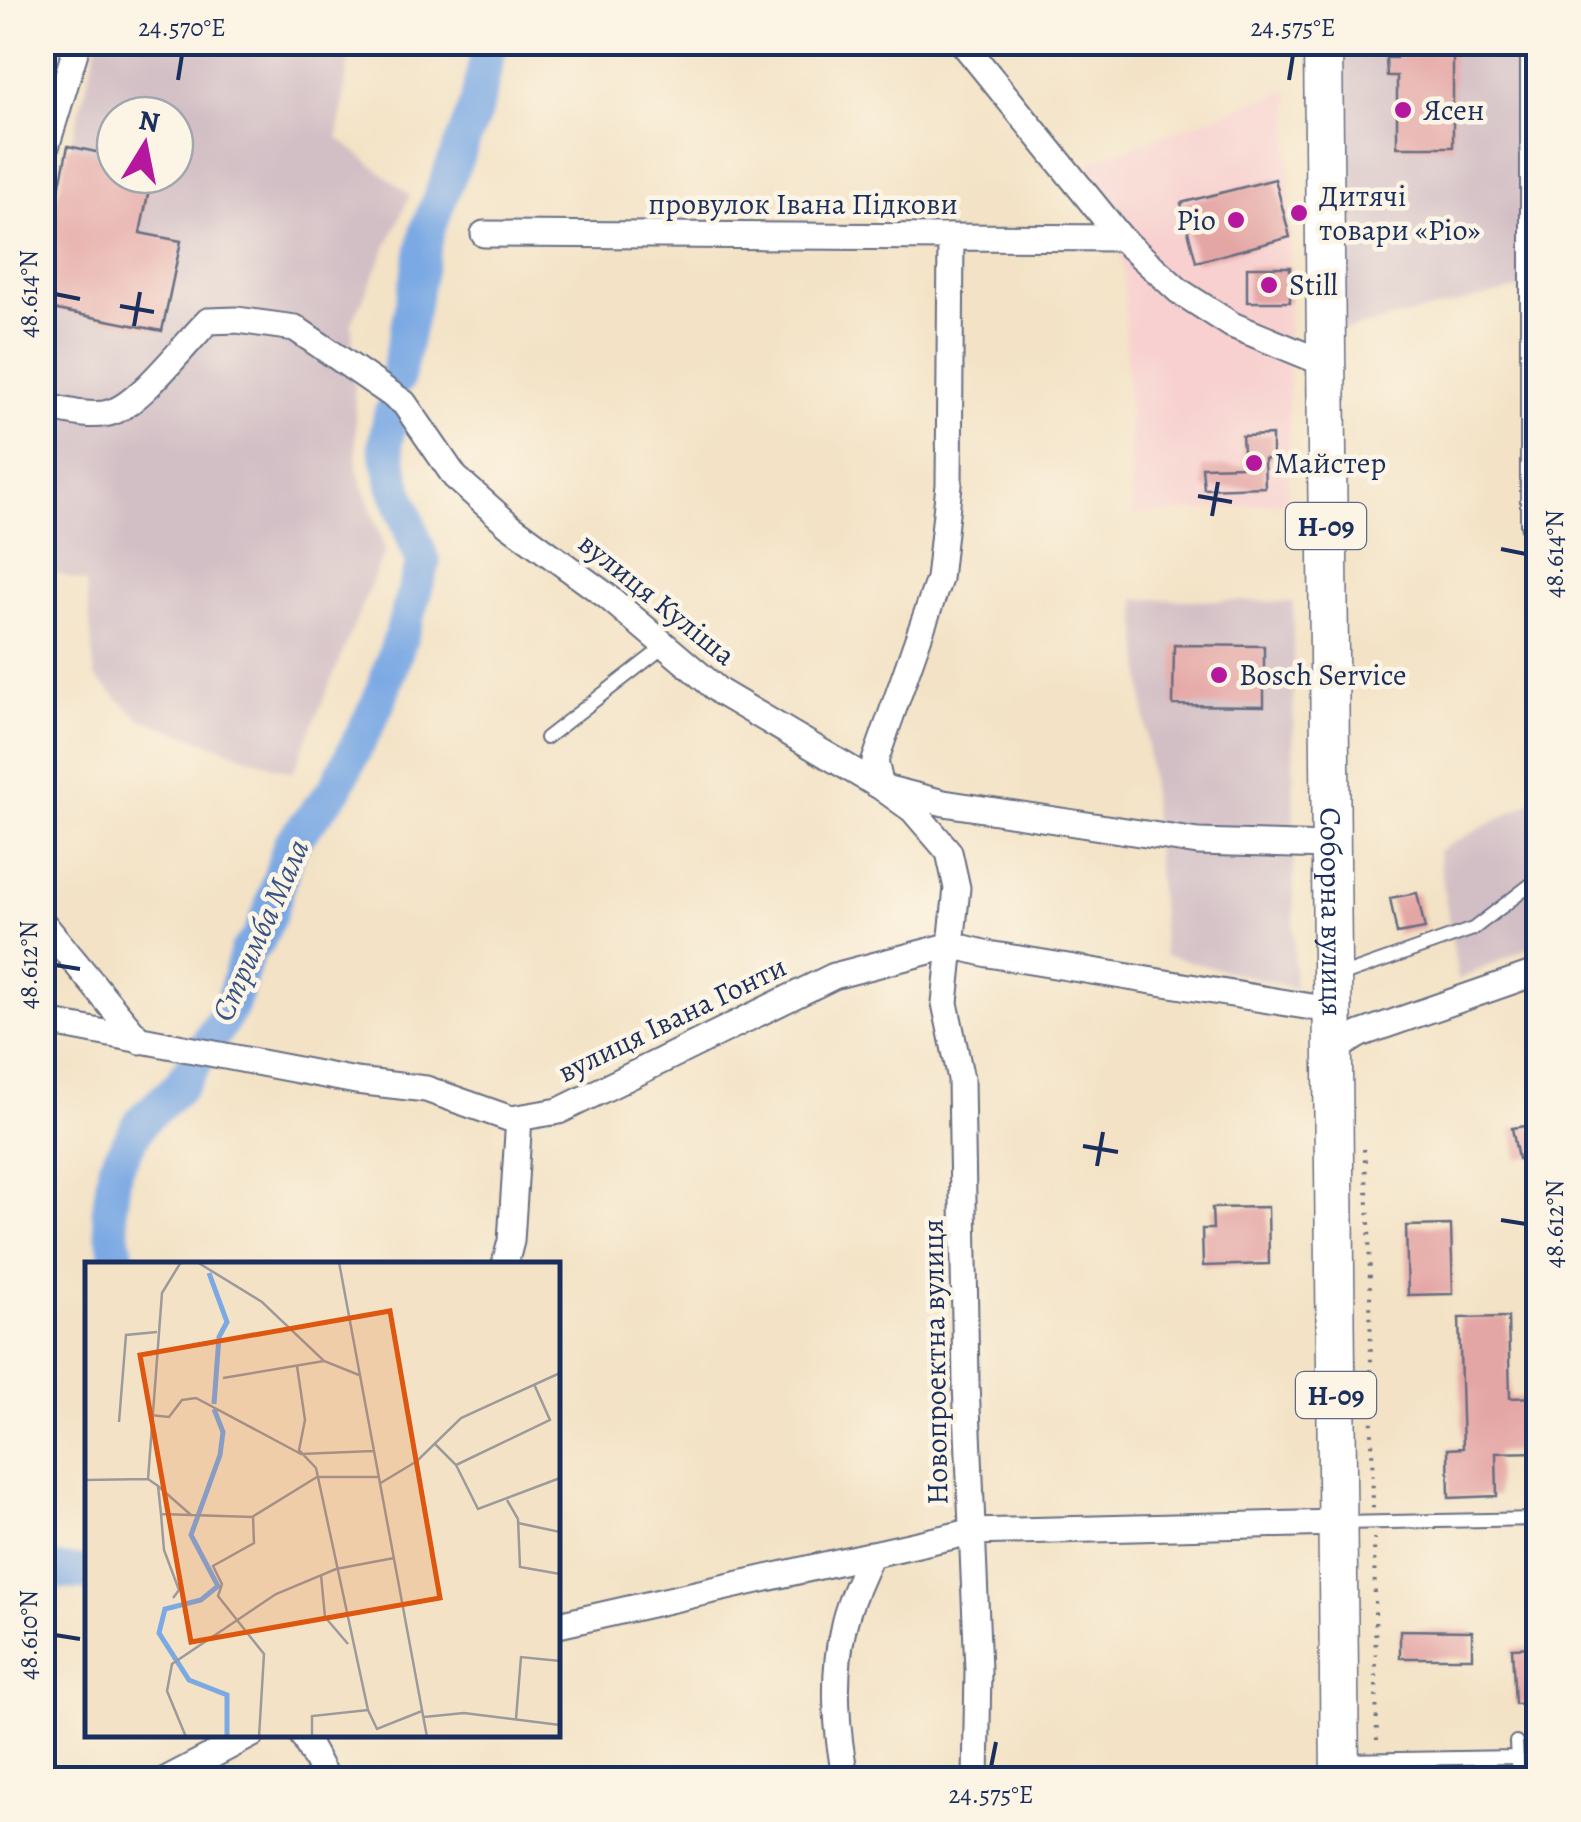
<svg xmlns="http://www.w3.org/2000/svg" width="1581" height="1822" font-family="Alegreya,serif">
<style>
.built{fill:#f7d0cf}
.industrial{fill:#d2bec5;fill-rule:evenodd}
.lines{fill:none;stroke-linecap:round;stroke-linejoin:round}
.river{stroke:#7aa9e4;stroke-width:35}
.building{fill:#e4a6a5}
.service-casing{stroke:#676e82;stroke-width:16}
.minor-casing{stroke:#676e82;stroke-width:29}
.primary-casing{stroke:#676e82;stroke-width:41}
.path{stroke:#676e82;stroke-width:4;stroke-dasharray:2.5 8;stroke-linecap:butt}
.service{stroke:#fff;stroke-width:12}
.minor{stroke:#fff;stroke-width:25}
.primary{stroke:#fff;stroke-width:38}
.ticks{fill:none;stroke:#1b2f5e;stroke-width:4}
.poi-dot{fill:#b5179e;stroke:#fcf5e5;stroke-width:4}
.labels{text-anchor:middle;stroke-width:9;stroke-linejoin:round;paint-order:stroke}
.shield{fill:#fcf5e5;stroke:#5e6a86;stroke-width:2.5}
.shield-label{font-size:28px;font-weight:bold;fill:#1b2f5e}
.poi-label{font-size:30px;fill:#1b2f5e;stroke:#fcf5e5;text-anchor:start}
.street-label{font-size:30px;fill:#1b2f5e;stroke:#fcf5e5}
.water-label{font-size:32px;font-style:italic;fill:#385486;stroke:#fcf5e5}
.inset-river{fill:none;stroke:#7aa9e4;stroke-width:5}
.inset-road{fill:none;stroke:#9d9a9c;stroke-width:2.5}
.view{fill:#de5710;fill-opacity:0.15;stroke:#de5710;stroke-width:5}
.inset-edge{fill:none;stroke:#1b2f5e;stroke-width:5}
.neatline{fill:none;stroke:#1b2f5e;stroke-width:4}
.ticks-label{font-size:25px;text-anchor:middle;fill:#1b2f5e}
</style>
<rect width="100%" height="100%" fill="#fcf5e5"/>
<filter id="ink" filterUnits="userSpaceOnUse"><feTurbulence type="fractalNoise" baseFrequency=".01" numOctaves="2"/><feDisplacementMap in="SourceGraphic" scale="20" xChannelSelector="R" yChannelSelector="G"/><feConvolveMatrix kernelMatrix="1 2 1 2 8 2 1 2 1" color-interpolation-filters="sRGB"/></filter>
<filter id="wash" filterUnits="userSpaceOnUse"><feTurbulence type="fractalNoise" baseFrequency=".0048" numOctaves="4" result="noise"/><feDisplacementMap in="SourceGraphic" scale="40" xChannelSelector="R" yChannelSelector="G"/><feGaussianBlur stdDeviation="2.25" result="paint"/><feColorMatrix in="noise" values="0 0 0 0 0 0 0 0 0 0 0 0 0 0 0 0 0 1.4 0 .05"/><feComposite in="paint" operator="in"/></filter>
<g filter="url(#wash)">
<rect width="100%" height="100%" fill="#f3e2c5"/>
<path class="built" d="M1290,89l-2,413 -155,14 -10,-250 -34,-104z"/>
<path class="industrial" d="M98,43h253l-13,95 72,57 -58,128 5,147 28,80 -92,223 -154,-55 -44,-41 -9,-94 -43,-14v-322zM115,115h60v60h-60z
M1341,43h197v241l-196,47z
M1136,599l157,3 1,386 -130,-33z
M1538,798v145l-80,37 -20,-129z"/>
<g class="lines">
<path class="river" d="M397,379l31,-151 48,-120 14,-66
M118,1264l-9,-52 6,-45 27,-47 38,-34 51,-79 16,-55 11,-12 12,-28 20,-68 45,-55 44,-88 23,-68 21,-70 -27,-73 -11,-45 6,-32
M42,1571l46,2"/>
</g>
<g id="blocks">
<path class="building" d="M1396,42h57v105h-56v-71h-10l-1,-18h10z
M68,146l47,10v19h37l-12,58 41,8 -19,90 -120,-24v-35z
M1275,179l15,58 -94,25 -15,-59z
M1247,267h43v35h-43z
M1272,435v24h-8l1,28 -61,2 -2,-22 42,-1 -2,-30z
M1174,645l90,1v60l-91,-1z
M1417,893l8,36 -28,5 -7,-36z
M1538,1124v31l-20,4 -6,-31z
M1268,1207l1,57 -66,2 -1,-37h11l-1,-21z
M1451,1225l2,69 -45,1 -2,-69z
M1508,1317l2,81 28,-1v55l-42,1 1,43 -48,2 -1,-49 15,-1 -4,-130z
M1400,1630l72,1v27h-72z
M1538,1647v56l-23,1 -3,-56z"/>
</g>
</g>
<g filter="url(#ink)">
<use href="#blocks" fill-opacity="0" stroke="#676e82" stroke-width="2.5"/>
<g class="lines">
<defs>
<path id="service" d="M1527,42v483l11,40
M546,738l119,-92
M1337,977l136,-48 65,-50
M1341,1523l197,-4
M1516,1742l2,38
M1342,1760l175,-3"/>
<path id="minor" d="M962,42l159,196 58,53 53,34 92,38
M42,160l36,-118
M484,234l637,4
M951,237l-2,248 -10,94 -64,182 6,26 32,23 36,42 8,36 -12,115 16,76 5,304 12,287 -2,110
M42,406c21,4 49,13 70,6 29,-10 72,-67 96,-91l29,-1 58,8 109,75 51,74 53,47 100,73 112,95 161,95 63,16 254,39 130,4
M42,922l98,119
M42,1021l314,60 70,8 85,30 48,-8 275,-135 118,-31 36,9 342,56
M1331,1052l29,-18 178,-62
M505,1264l6,-23 8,-123
M558,1625l413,-93 367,-9
M302,1734l25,46
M165,1780l88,-46
M846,1780c-10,-48 -14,-104 -3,-151 5,-26 18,-51 28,-75"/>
<g id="primary">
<path id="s1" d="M1323,42l17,1738"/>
</g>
</defs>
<use href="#service" class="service-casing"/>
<use href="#minor" class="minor-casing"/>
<use href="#primary" class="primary-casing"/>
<path class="path" d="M1364,1149l5,70 4,290
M1374,1538l3,206"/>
<use href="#service" class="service"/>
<use href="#minor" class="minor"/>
<use href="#primary" class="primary"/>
</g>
</g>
<path class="ticks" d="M178,80l4,-25M1289,80l4,-25M55,294l25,5M120,306l34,6M134,326l6,-34M1198,496l34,6M1212,516l6,-34M1501,549l25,5M55,965l25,4M1083,1146l35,6M1097,1166l6,-34M1501,1220l25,4M55,1635l25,4M991,1767l5,-25"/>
<g class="poi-dot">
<circle cx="1403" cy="110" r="10"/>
<circle cx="1299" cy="213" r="10"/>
<circle cx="1236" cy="220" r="10"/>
<circle cx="1269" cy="285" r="10"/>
<circle cx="1254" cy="463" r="10"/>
<circle cx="1219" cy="675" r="10"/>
</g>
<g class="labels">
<g class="shield">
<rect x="1286" y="503" width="80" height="46" rx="8"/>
<rect x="1296" y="1372" width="80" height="46" rx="8"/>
</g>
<g class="shield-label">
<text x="1326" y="536">Н-09</text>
<text x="1336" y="1405">Н-09</text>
</g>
<g class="poi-label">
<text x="1423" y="120">Ясен</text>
<text x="1319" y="206">Дитячі<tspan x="1319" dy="34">товари «Ріо»</tspan></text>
<text x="1216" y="230" text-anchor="end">Ріо</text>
<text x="1289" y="295">Still</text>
<text x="1274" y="473">Майстер</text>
<text x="1239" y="685">Bosch Service</text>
</g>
<g class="street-label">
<text x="803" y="214">провулок Івана Підкови</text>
<text transform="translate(657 599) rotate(39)" y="10">вулиця Куліша</text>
<text dy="10" stroke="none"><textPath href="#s1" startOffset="870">Соборна вулиця</textPath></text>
<text transform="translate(672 1019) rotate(-26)" y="10">вулиця Івана Гонти</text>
<text transform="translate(935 1362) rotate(-91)" y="10">Новопроектна вулиця</text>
</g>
<g class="water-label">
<text transform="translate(260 930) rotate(-66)" y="11">Стримба Мала</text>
</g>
</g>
<g transform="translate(85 1262)">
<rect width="475" height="475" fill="#f3e2c5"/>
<path class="inset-river" d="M124,11l18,49 -8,15 -5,67M129,147l9,23 -3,23 -29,80 27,51 -17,14 -36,9 -6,24 30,47 38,15v42"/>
<path class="inset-road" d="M112,0l65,40 62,59 35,14M254,0l88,475M212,104l8,54 -6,30 17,18 52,242 9,19 45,-18M138,116l101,-17M65,153l19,2 13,-17 14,-2 105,56 72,-3M34,160l7,-87 31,-3M350,182l21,21 22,44 82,-31M371,203l94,-45 -16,-36M63,217l14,-186 19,-31M0,218l63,-1 10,7 3,28 91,3 65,-40h61M294,222l38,-23 44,-43 99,-45M73,224l33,29M422,238l11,19 2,48 40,7M76,252l3,36 15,40 -6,8M168,254l1,27 -41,23 9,18 -4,12 46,58 -5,83M433,261l42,9M236,313l4,42 23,27M339,455l40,-4 96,12M431,457l5,-62 39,4M101,475l-19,-46 5,-27 104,-70 60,-25 58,-11M227,475v-21l56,-6"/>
<path class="view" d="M305,49l50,287 -249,44 -51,-287z"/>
<rect width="475" height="475" class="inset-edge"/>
</g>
<rect width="1581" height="1822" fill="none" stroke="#fcf5e5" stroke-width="110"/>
<g transform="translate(145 145) rotate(10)"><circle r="48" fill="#fcf5e5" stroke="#a2a6af" stroke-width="2.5"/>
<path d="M0-8L18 38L0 25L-18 38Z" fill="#b5179e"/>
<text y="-15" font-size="28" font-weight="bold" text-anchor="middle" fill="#1b2f5e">N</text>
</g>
<rect x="55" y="55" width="1471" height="1712" class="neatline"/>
<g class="ticks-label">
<text x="182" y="36">24.570°E</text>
<text x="1293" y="36">24.575°E</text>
<text transform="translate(28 294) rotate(-90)" y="9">48.614°N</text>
<text transform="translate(1554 554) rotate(-90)" y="9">48.614°N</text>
<text transform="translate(28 965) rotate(-90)" y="9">48.612°N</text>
<text transform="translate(1554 1224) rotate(-90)" y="9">48.612°N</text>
<text transform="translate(28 1635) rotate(-90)" y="9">48.610°N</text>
<text x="991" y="1803">24.575°E</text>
</g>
</svg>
